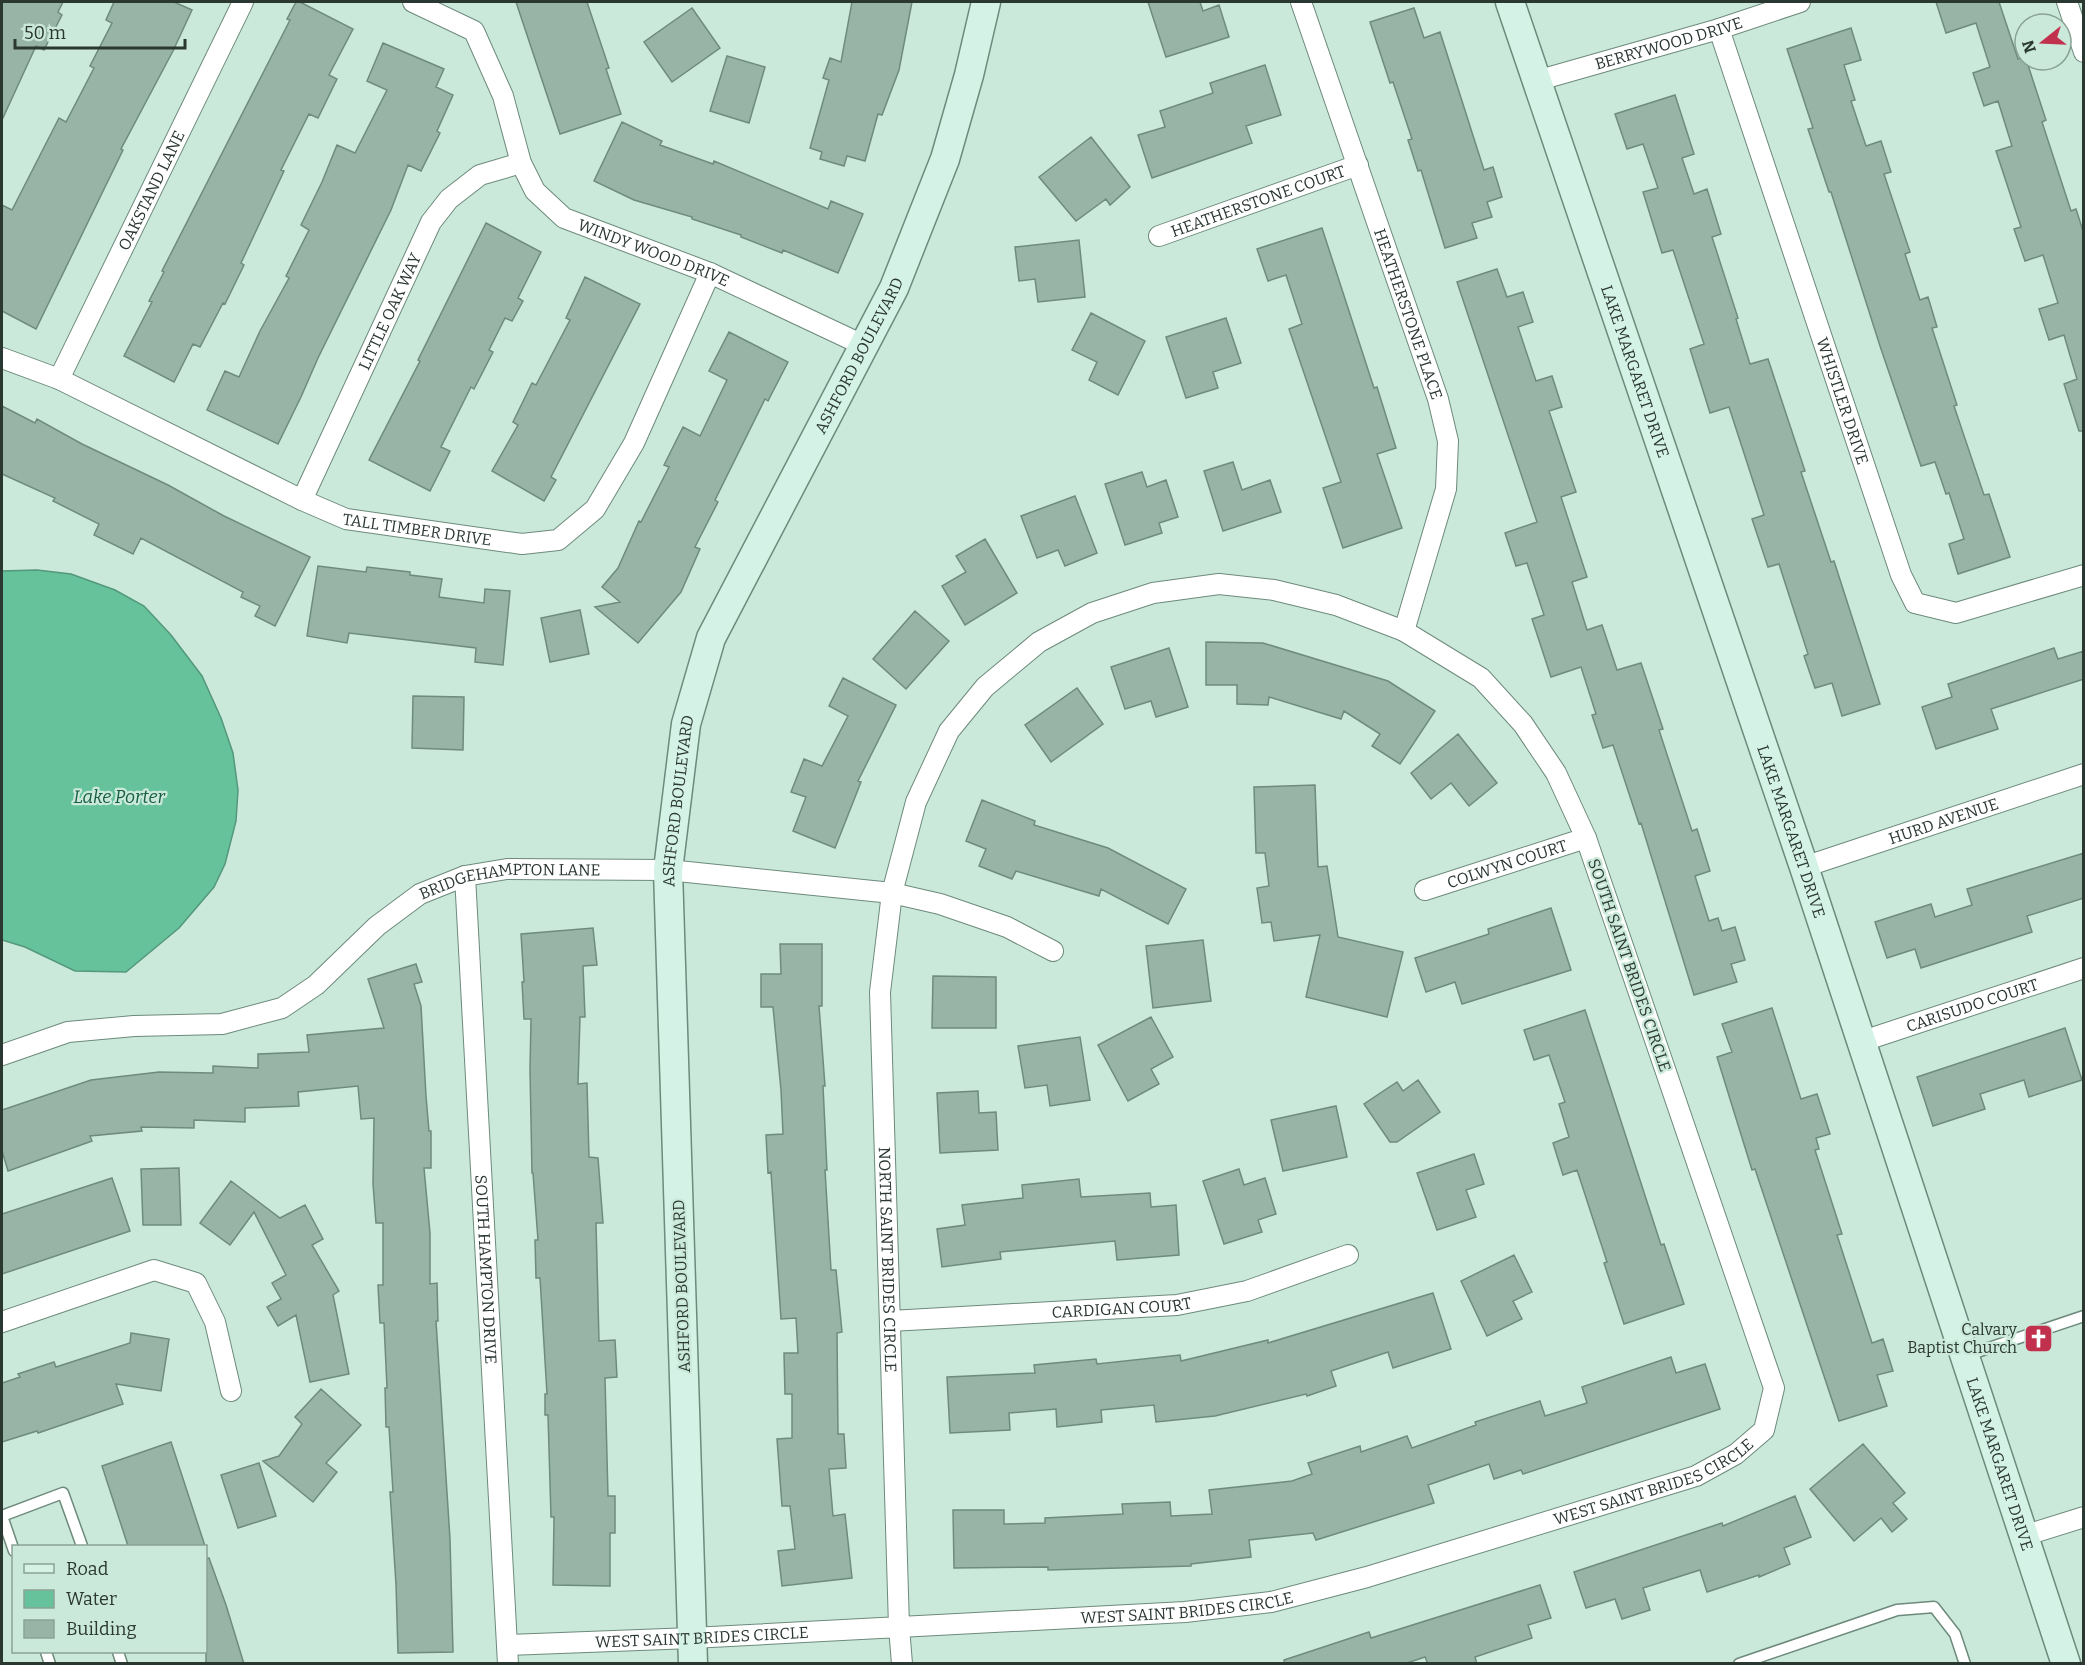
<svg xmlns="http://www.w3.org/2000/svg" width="2085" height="1665" font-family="Bitter,serif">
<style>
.water{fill:#66c29b;stroke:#54987b;stroke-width:1.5}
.building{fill:#97b4a6;stroke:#6f8b7e;stroke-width:1.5}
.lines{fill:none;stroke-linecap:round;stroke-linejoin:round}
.lane-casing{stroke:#6d8a7c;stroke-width:13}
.street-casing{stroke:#6d8a7c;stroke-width:22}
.secondary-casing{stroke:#6d8a7c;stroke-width:31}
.lane{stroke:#fff;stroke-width:10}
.street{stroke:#fff;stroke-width:20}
.secondary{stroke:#d4f3e6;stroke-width:28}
.labels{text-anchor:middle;stroke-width:4.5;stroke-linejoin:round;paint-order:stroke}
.street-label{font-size:16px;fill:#2b3731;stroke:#cae9da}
.poi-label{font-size:16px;fill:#2b3731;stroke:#cae9da;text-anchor:end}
.water-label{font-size:18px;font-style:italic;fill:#145c42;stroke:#cae9da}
</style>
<rect width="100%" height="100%" fill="#cae9da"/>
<path class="water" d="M37,570l34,4 44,16 29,16 27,29 31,41 19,42 12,35 5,37 -2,31 -11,43 -11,23 -35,41 -53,44 -51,-1 -50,-24 -23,-7v-369z"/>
<path class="building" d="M2,2h61l-5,10 4,3 -18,35 -8,-4 -34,74z
M114,2h60l18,8 -19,41 -52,98 2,1 -87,179 -34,-18v-106l10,5 47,-92 7,4 28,-54 -4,-2 22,-43 -6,-3z
M296,2h4l53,27 -24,46 8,4 -19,39 -9,-4 -28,56 3,1 -43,92 3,2 -19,39 -2,-1 -23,44 -7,-3 -19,38 -50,-26 28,-54 -3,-1 15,-29 -2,-1 128,-251 -3,-1z
M516,2h71l22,66 -3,1 15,45 -61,20z
M852,2h60l-13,68 -17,45 -4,-1 -13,47 -18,-5 -3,10 -24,-7 2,-7 -12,-4 19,-68 -6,-2 7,-20 11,4z
M1148,2h52l3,9 16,-6 10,32 -63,20z
M1936,2h63l19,57 7,-3 21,64 -4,2 29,89 5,-2 8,25v197h-5l-15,-47 13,-5 -13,-44 -15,5 -10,-31 19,-6 -15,-48 -18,6 -11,-32 7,-2 -25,-76 16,-5 -14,-45 -14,5 -11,-33 17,-6 -14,-44 -30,10z
M692,8l28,40 -48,34 -28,-40z
M1414,8l10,30 16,-6 44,138 9,-3 9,30 -15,5 5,15 -20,6 5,15 -32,10 -24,-78 -3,1 -10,-31 4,-1 -19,-57 -3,1 -20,-61z
M1851,28l10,32 -17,5 11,35 -4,1 15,45 15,-5 10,31 -7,2 26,78 -5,2 15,46 8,-3 9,30 -5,1 25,77 -3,1 30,89 5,-1 21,63 -52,17 -9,-30 15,-5 -15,-46 -3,1 -11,-32 -14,4 -41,-120 -49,-154h-2l-21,-63 5,-1 -26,-79z
M383,43l61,26 -8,18 17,8 -16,36 3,2 -19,38 -13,-6 -17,45 -73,148 -17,39 -23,47 -71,-34 18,-39 14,6 21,-46 29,-53 -3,-2 23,-46 -8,-5 21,-43 15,-37 18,8 32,-63 -20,-9z
M727,56l38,11 -16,56 -39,-12z
M1265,65l16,50 -35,11 6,17 -100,35 -14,-43 27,-8 -5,-16 53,-18 -3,-10z
M1675,95l19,59 -12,4 12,36 13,-5 14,45 -9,3 26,81 -2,1 14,45 18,-5 37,112 -4,1 30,90 3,-1 46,143 -38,12 -10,-33 -17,5 -11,-32 4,-2 -29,-90 -11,3 -16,-48 12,-4 -35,-108 -19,6 -20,-64 14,-5 -31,-94 -11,3 -19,-61 15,-4 -15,-44 -16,5 -12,-35z
M622,122l40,19 -2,4 53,19 1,-3 114,48 3,-8 32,13 -25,59 -55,-23 -1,3 -41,-16v-2l-49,-16v-2l-58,-17 -40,-19z
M1091,137l39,50 -20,18 -4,-6 -30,22 -37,-44z
M486,223l55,29 -23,46 5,3 -11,20 -7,-3 -16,32 4,2 -19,37 -3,-2 -30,60 9,4 -20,40 -61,-31 51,-99 -2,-1z
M1322,228l52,160 3,-1 19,61 -19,6 25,74 -59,20 -20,-60 18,-6 -52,-153 13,-5 -16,-49 -18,6 -11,-32z
M1079,240l6,57 -47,5 -3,-23 -16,2 -4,-34z
M1497,269l10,28 16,-5 10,30 -15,5 18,54 16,-5 10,31 -13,4 27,81 -15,5 26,80 -15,5 15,48 15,-5 15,45 24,-7 22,66 -4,1 33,101 5,-2 13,42 -15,5 14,45 9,-3 4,13 13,-4 10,33 -14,4 6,18 -43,13 -53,-172 -2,1 -26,-79 -10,3 -11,-33 4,-1 -15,-47 -30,10 -19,-58 12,-4 -17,-52 -11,3 -11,-33 32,-11 -80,-240z
M585,277l55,27 -89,173 5,3 -12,21 -52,-30 26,-46 -5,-3 19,-39 4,2 34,-65 -4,-2z
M1091,313l54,28 -27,54 -29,-15 8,-18 -25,-12z
M1226,318l15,45 -28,9 5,16 -32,10 -20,-61z
M729,332l59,30 -20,39 -3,-2 -50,101 3,2 -23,45 5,2 -19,43 -43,51 -43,-36 25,-5 -18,-15 16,-19 21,-47 2,1 28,-55 -5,-2 19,-38 17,9 27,-56 -18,-9z
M2,406l33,17 2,-4 45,25 86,41 56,31 86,41 -35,69 -20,-10 5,-10 -19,-9 2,-5 -102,-54 -8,16 -39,-19 5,-11 -46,-23 2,-3 -53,-24z
M1233,462l9,28 28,-10 11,32 -58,19 -19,-60z
M1142,472l5,15 19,-7 12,37 -19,6 3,10 -37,12 -20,-61z
M1075,496l22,57 -32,13 -7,-16 -21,8 -16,-42z
M985,539l32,54 -52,32 -23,-39 24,-14 -10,-16z
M318,566l48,6 1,-5 43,5v3l32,4 -3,18 45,6 1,-14 25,2 -7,74 -28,-3 1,-14 -127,-15 -2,10 -40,-7z
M580,610l9,44 -39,8 -9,-44z
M915,611l34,30 -43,48 -33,-30z
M1206,642l57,1 125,38 47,30 -35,53 -28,-18 8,-12 -36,-23 -3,8 -72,-22 -1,8 -31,-1v-19h-31z
M1169,648l19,59 -32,10 -5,-16 -26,8 -14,-42z
M2054,648l4,11 26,-8v28l-93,30 7,20 -62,20 -14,-42 30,-10 -4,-13z
M843,678l53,27 -38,76 3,1 -26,66 -42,-17 13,-34 -15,-5 13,-33 18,7 26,-50 -19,-10z
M1077,688l26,36 -52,38 -26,-37z
M413,696l51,1 -1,53 -51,-2z
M1458,734l39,49 -28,23 -18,-23 -20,16 -20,-26z
M1315,785l3,82 9,-1 11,71 65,15 -16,65 -81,-20 14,-62 -46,6 -3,-19 -9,1 -5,-35 12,-2 -4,-33h-9l-2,-66z
M982,800l53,21 -1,4 74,23 78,41 -18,35 -67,-35 -2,7 -83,-25 -4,8 -33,-13 7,-17 -20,-8z
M2084,853v45l-57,18 5,16 -111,36 -6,-19 -28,9 -12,-36 56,-18 4,13 37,-12 -5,-16z
M1551,908l20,62 -109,34 -7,-22 -29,10 -11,-34 74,-24 -1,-5z
M593,928l4,37 -14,1 2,51h-5l-2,67 9,-1 2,74 9,1 5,65h-7l3,118 16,-1 2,37 -12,1 3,118h7v37h-5v53l-57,-1 1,-68h-3l-3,-102h-3v-21h2l-7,-116h-4l-1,-38h3l-5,-67h-1l-2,-103 1,-51h-7l-2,-37h2l-3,-48z
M1203,940l8,61 -58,7 -7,-62z
M780,944h42v62h-3l6,80h-2l4,84h-2l6,100h5l6,62 -5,1 1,101h6l2,34 -17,1 4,47 12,-2 7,64 -70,8 -4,-35 17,-2 -5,-43h-8l-5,-67 15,-1v-44h-7l-1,-41h14l-2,-35 -15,1 -10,-147 -3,1 -2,-38 17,-1 -2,-44 -8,-83h-12v-33h20z
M416,964l6,18 -8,2 7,22 5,90 3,35h2v37h-7l6,65v51l7,-1 1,38h-2l14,218 3,113 -55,1 -2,-69 -6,-92h3l-4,-65h-3l-1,-39h2l-3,-65h-4l-2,-38h5v-62h-7l-3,-39 1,-66 -13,1 -3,-33 -60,6 1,14 -54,2v14l-51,-2v8l-53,-1 1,4 -52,5 2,5 -84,30 -6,-20v-41l89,-30 68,-8 54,1v-7l45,2v-14l51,-2 -2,-17 77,-7 -16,-49z
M933,976l63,1v51h-64z
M1772,1008l29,91 16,-5 13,40 -14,4 3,11 -4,1 27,84 -5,1 35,108 11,-4 10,32 -16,4 10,31 -48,15 -84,-252 -3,1 -35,-113 15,-5 -10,-28z
M1585,1010l76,235 3,-1 20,60 -60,20 -20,-61 3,-1 -30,-92 -14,5 -10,-32 16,-6 -10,-33 6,-2 -16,-47 -15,5 -10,-30z
M1151,1017l22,40 -22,12 8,15 -31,17 -30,-56z
M2065,1028l17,52 -53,17 -5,-17 -44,14 5,15 -52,17 -16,-49z
M1080,1037l10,63 -40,6 -3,-21 -22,3 -7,-42z
M1418,1080l22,32 -43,30h-7l-26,-38 33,-22 6,9z
M978,1091l1,22 17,-1 2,38 -58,3 -3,-60z
M1336,1106l11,51 -64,14 -12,-51z
M1474,1154l10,30 -18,6 10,27 -39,13 -20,-57z
M179,1168l2,57h-38l-2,-56z
M1239,1169l5,16 21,-7 11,36 -18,6 4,12 -38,12 -21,-63z
M112,1178l18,53 -128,43v-60z
M1079,1179l2,18 69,-4 1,14 25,-2 3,50 -62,5 -2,-19 -115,11 1,7 -59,8 -5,-38 28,-4 -3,-20 61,-7 -1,-13z
M231,1181l49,37 25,-13 18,34 -11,6 27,46 -6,4 16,79 -39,8 -14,-67 -18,11 -11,-19 14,-8 -9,-16 14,-8 -32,-63 -24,33 -30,-22z
M1514,1255l18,37 -19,9 9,18 -35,17 -26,-55z
M1433,1293l18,56 -58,19 -5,-16 -57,19 5,15 -29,10 -1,-2 -91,22 -59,6 -2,-17 -53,5 1,12 -45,5 -1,-18 -47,4 1,17 -60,3 -3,-56 88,-4 -1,-8 62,-6 1,5 83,-9 1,6 87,-21v3z
M131,1333l38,6 -8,52 -45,-7 7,20 -85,29 -1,-2 -35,11v-59l18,-6 -2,-3 36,-12 2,5 74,-24z
M1671,1357l5,16 29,-9 15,45 -197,65 -2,-4 -27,9 -5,-15 -61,21 6,18 -118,37 -3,-7 -64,7 2,17 -60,7v2l-143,4v-3l-94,1 -1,-58h51v14l41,-1v-5l78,-4 -1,-10 48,-2 1,14 41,-2 -3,-24 83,-9 20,-7 -4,-11 52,-17 1,6 46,-16 5,12 64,-23 -1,-3 65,-21 5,15 42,-13 -5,-16z
M321,1389l40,36 -35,38 11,9 -24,30 -50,-41 16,-5 23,-32 -7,-7z
M171,1442l34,104h-77l-26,-80z
M1863,1444l42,49 -12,10 14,16 -15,13 -11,-14 -27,23 -44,-52z
M259,1463l17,53 -38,12 -17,-53z
M1795,1496l16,41 -27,11 6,16 -31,13v-2l-52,17 -7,-22 -57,18 7,22 -28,9 -7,-20 -29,9 -12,-36 148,-49 1,3z
M209,1558l17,47 18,59h-38v-105z
M1540,1585l11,33 -23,7 4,13 -57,19 2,7h-49l-3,-7 -21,7h-119l-1,-4 85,-28 2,6z"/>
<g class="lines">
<defs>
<path id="lane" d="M1965,1356l119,-40
M14,1551l-12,-35 61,-23 19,53
M46,1652l4,12
M118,1652l4,12
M1739,1664l158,-54 37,-3 21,27 10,30"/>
<g id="street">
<path id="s1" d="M413,2l61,29 29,65 18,67 14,28 29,27 146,55 155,73"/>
<path id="s2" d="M1301,2l137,397 10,42 -2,48 -42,142"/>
<path d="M2067,2l17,50"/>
<path id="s3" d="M1719,29l182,546 14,28 41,10 128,-38"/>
<path id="s4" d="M1536,81l183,-52 81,-27"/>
<path id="s5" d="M1159,236l199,-71"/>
<path id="s6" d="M2,358l57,21 243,121 44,19 176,25 36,-4 37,-31 39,-66 76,-170"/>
<path id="s7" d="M59,379l184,-377"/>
<path id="s8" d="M302,500l129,-278 18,-23 31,-24 41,-12"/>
<path id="s9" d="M1804,867l280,-93"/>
<path id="s10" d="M465,876l43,788"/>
<path id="s11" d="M1425,890l161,-52"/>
<path id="s12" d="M1860,1042l224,-74"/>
<path id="s13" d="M2,1055l66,-23 66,-6 88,-2 60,-16 34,-23 61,-59 43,-32 45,-18 42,-7 161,1 224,23 48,11 67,23 46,24"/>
<path id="s14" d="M890,1321l287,-16 70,-14 101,-36"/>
<path d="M2,1322l152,-52 42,13 19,39 16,69"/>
<path d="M2023,1536l61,-19"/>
<path id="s15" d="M507,1645l185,-7 493,-26 86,-10 96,-25 329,-101 40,-22 28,-24 10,-42 -188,-550 -30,-65 -33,-49 -42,-46 -77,-47 -68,-26 -62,-15 -55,-6 -66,9 -61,20 -53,29 -54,45 -36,44 -33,71 -24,91 -12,99 19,635 3,37"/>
</g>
<g id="secondary">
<path id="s16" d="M1510,2l294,865 262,797"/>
<path id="s17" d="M693,1664l-25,-794 18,-146 25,-86 183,-350 51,-129 24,-84 17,-73"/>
</g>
</defs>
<use href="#lane" class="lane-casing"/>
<use href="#street" class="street-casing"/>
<use href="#secondary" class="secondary-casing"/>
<use href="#lane" class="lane"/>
<use href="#street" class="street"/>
<use href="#secondary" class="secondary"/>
</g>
<defs>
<symbol id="church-square" viewBox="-11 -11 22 22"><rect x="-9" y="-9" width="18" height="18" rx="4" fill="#c1314e" stroke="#cae9da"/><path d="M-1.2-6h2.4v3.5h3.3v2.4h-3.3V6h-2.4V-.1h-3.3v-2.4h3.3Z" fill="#fff"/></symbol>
</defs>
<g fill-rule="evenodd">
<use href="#church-square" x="2022" y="1322" width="33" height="33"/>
</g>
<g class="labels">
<g class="street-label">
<text dy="6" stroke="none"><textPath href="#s4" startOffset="138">BERRYWOOD DRIVE</textPath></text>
<text dy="6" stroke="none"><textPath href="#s7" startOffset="210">OAKSTAND LANE</textPath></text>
<text dy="6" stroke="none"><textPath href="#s5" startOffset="105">HEATHERSTONE COURT</textPath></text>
<text dy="6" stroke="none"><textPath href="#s1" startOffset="375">WINDY WOOD DRIVE</textPath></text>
<text dy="6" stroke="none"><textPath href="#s8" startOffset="208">LITTLE OAK WAY</textPath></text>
<text dy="6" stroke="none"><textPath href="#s2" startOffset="330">HEATHERSTONE PLACE</textPath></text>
<text dy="6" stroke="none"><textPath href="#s17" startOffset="1350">ASHFORD BOULEVARD</textPath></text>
<text dy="6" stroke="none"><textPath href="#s16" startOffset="390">LAKE MARGARET DRIVE</textPath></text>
<text dy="6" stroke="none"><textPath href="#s3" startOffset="392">WHISTLER DRIVE</textPath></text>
<text dy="6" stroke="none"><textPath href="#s6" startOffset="452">TALL TIMBER DRIVE</textPath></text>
<text dy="6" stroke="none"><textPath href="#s17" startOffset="864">ASHFORD BOULEVARD</textPath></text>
<text dy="6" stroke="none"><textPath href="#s9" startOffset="147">HURD AVENUE</textPath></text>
<text dy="6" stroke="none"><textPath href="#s16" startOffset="876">LAKE MARGARET DRIVE</textPath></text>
<text dy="6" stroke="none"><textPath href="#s11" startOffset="86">COLWYN COURT</textPath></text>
<text dy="6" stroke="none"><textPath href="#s13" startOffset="558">BRIDGEHAMPTON LANE</textPath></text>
<text transform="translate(1630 965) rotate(71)" y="6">SOUTH SAINT BRIDES CIRCLE</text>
<text dy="6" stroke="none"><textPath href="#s12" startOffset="118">CARISUDO COURT</textPath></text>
<text dy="6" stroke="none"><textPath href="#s15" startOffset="3249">NORTH SAINT BRIDES CIRCLE</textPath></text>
<text dy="6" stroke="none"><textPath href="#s10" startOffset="394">SOUTH HAMPTON DRIVE</textPath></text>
<text transform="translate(681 1286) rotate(-92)" y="6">ASHFORD BOULEVARD</text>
<text dy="6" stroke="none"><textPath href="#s14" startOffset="232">CARDIGAN COURT</textPath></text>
<text dy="6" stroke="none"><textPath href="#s16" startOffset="1542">LAKE MARGARET DRIVE</textPath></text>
<text dy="6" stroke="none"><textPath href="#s15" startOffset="1167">WEST SAINT BRIDES CIRCLE</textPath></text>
<text dy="6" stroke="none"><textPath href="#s15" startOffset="681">WEST SAINT BRIDES CIRCLE</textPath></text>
<text dy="6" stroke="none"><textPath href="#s15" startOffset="195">WEST SAINT BRIDES CIRCLE</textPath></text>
</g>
<g class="poi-label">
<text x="2017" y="1335">Calvary<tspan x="2017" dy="18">Baptist Church</tspan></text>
</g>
<g class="water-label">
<text x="119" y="803">Lake Porter</text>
</g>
</g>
<rect width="2085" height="1665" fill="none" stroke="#2b3731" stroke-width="6"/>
<rect x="12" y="1545" width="195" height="108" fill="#cae9da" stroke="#8aa296" stroke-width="1.5"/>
<rect x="24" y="1564" width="30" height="9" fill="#d4f3e6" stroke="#8aa296" stroke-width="1.5"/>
<text x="66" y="1575" font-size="18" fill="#2b3731">Road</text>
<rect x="24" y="1590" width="30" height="18" fill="#66c29b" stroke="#8aa296" stroke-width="1.5"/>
<text x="66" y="1605" font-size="18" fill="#2b3731">Water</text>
<rect x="24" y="1620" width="30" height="18" fill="#97b4a6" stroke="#8aa296" stroke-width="1.5"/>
<text x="66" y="1635" font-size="18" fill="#2b3731">Building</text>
<g transform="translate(2043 42) rotate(252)"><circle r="28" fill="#cae9da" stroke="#8aa296" stroke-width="1.5"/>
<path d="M0-4.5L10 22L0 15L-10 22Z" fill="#c1314e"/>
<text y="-9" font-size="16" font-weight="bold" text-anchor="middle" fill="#2b3731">N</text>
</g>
<path d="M15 39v9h170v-9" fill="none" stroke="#2b3731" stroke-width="3"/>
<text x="24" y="39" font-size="18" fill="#2b3731" stroke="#cae9da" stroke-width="4.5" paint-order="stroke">50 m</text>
</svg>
